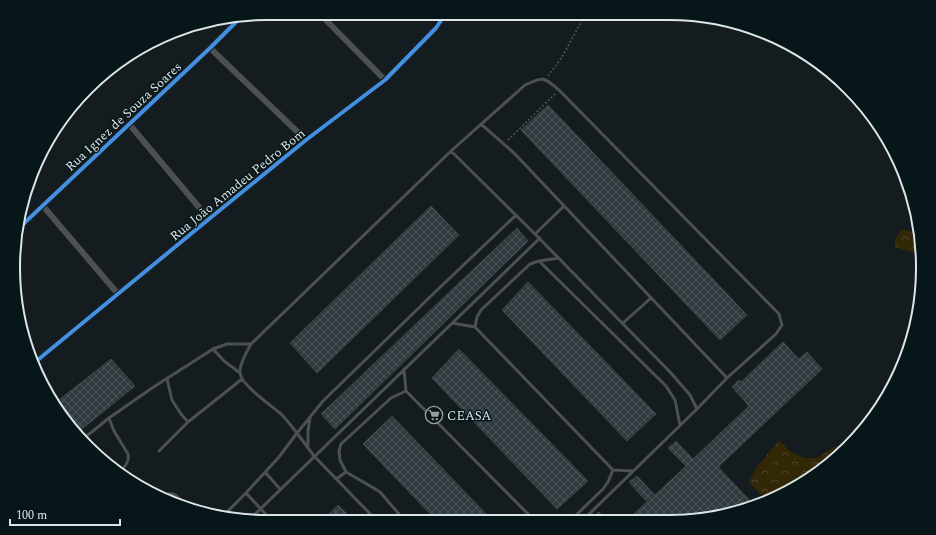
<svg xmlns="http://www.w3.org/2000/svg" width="936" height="535" font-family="Spectral,serif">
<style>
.forest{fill:url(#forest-crowns)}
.building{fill:url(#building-cross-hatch);stroke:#3e4548}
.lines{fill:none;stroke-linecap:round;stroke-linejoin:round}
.path{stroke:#535758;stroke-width:1.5;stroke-dasharray:2 2;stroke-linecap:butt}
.lane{stroke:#4d5052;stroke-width:3}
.street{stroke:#4d5052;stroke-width:6}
.cycleway-casing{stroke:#071619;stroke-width:6}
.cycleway{stroke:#468fdf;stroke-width:4}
.labels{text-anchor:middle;stroke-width:3;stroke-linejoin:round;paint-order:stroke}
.street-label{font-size:13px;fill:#dce6e8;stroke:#071619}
.poi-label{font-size:13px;fill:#dce6e8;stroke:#071619;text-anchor:start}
.rim{fill:none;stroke:#dce6e8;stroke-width:2}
</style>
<defs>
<pattern id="forest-crowns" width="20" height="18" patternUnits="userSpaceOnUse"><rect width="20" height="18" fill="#322707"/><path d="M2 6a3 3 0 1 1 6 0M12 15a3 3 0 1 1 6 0" fill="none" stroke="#4f462b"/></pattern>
<pattern id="building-cross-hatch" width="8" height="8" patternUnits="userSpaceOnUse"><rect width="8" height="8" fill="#2f3b3e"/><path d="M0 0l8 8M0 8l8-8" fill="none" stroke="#4d575a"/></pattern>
</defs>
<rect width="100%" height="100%" fill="#141c1f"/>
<path class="forest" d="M902,229l16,4v27l-3,-7 -20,-6v-7z
M779,440l12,12 14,6h12l17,-11 18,-4 -4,5 -52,40 -29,13 -18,-19 7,-14z"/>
<path class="building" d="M548,105l199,210 -27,25 -199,-210z
M431,206l28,29 -142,138 -27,-30z
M517,228l11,13 -193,188 -14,-15z
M528,282l128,132 -29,27 -125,-131z
M783,342l16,17 8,-7 15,17 -104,98 37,39 -5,3 -65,12h-59l21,-19 -18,-20 8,-6 18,19 31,-29 -18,-18 8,-7 17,18 56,-53 -17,-19 7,-7 2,2z
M459,349l129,132 -31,28 -125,-131z
M111,359l24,27 -58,47 -11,-10 -11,-20z
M392,416l101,105h-56l-74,-77z
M338,505l16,16h-23l-5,-4z
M599,512l9,9h-20z"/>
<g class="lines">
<path class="path" d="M548,76l14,-19 24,-44
M508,140l47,-46"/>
<path class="lane" d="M481,124l33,29 213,225
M451,151l84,83 136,139 19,22 7,14 -115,112
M535,234l29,-28
M539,261l127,125 9,14 5,25
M452,323l23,4 138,143 20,1
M623,323l28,-25
M475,327l2,-10 4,-7 49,-46 9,-3 20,-3
M213,349l11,12 16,12
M404,369l2,22 129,130
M167,379l5,21 9,14 7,8
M109,418l5,13 14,23c2,8 -4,13 -9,19
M83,439l26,-21 43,-30 61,-39 14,-5h24
M308,448v-17l2,-13
M159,451l29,-29 54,-43
M265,472l15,17
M336,479l10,-7
M163,497c9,-8 14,0 21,6
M223,516l23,-23
M248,521l292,-283
M272,521l-26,-28 33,-36 18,-24c-5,-6 -10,-13 -16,-19 -9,-8 -40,-29 -41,-41 -1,-8 7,-22 11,-29l200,-193 74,-66c18,-9 19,-8 34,5l220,224 3,11 -6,9 -49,44 -30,31
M377,521l-63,-65 -17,-23 26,-32 109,-106 84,-80
M405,521l-25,-29 -8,-5 -26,-15 -6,-12 -1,-9 2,-7 50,-46 15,-7
M570,521l33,-32 5,-7 5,-12"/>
<path class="street" d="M319,13l66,67
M210,48l96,92
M129,124l80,95
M43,206l75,88
M19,228l191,-180 30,-30
M34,363l175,-144 97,-79 79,-60 51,-52 10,-15"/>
<defs>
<path id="cycleway" d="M19,228l191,-180 30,-30
M34,363l175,-144 97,-79 79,-60 51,-52 10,-15"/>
</defs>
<use href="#cycleway" class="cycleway-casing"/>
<use href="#cycleway" class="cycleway"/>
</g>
<defs>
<symbol id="supermarket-ring" viewBox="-11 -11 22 22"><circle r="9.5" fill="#071619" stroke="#969fa2" stroke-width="1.5"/><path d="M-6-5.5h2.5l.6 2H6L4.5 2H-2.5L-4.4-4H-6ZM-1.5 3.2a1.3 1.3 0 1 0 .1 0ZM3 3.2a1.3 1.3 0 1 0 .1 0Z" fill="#969fa2"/></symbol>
</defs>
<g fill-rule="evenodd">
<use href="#supermarket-ring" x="424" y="405" width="20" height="20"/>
</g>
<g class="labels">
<g class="street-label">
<text transform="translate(123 116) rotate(-43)" y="5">Rua Ignez de Souza Soares</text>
<text transform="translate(237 184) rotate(-39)" y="5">Rua João Amadeu Pedro Bom</text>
</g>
<g class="poi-label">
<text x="447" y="420">CEASA</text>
</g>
</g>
<path d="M0 0H936V535H0ZM267 20H669A247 247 0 0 1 916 267V268A247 247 0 0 1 669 515H267A247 247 0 0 1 20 268V267A247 247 0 0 1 267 20Z" fill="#071619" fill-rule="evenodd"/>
<path class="rim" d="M267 20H669A247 247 0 0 1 916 267V268A247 247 0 0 1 669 515H267A247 247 0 0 1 20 268V267A247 247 0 0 1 267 20Z"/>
<path d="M10 519v6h110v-6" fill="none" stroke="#dce6e8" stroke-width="2"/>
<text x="16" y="519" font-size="12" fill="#dce6e8" stroke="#071619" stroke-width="3" paint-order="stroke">100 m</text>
</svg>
